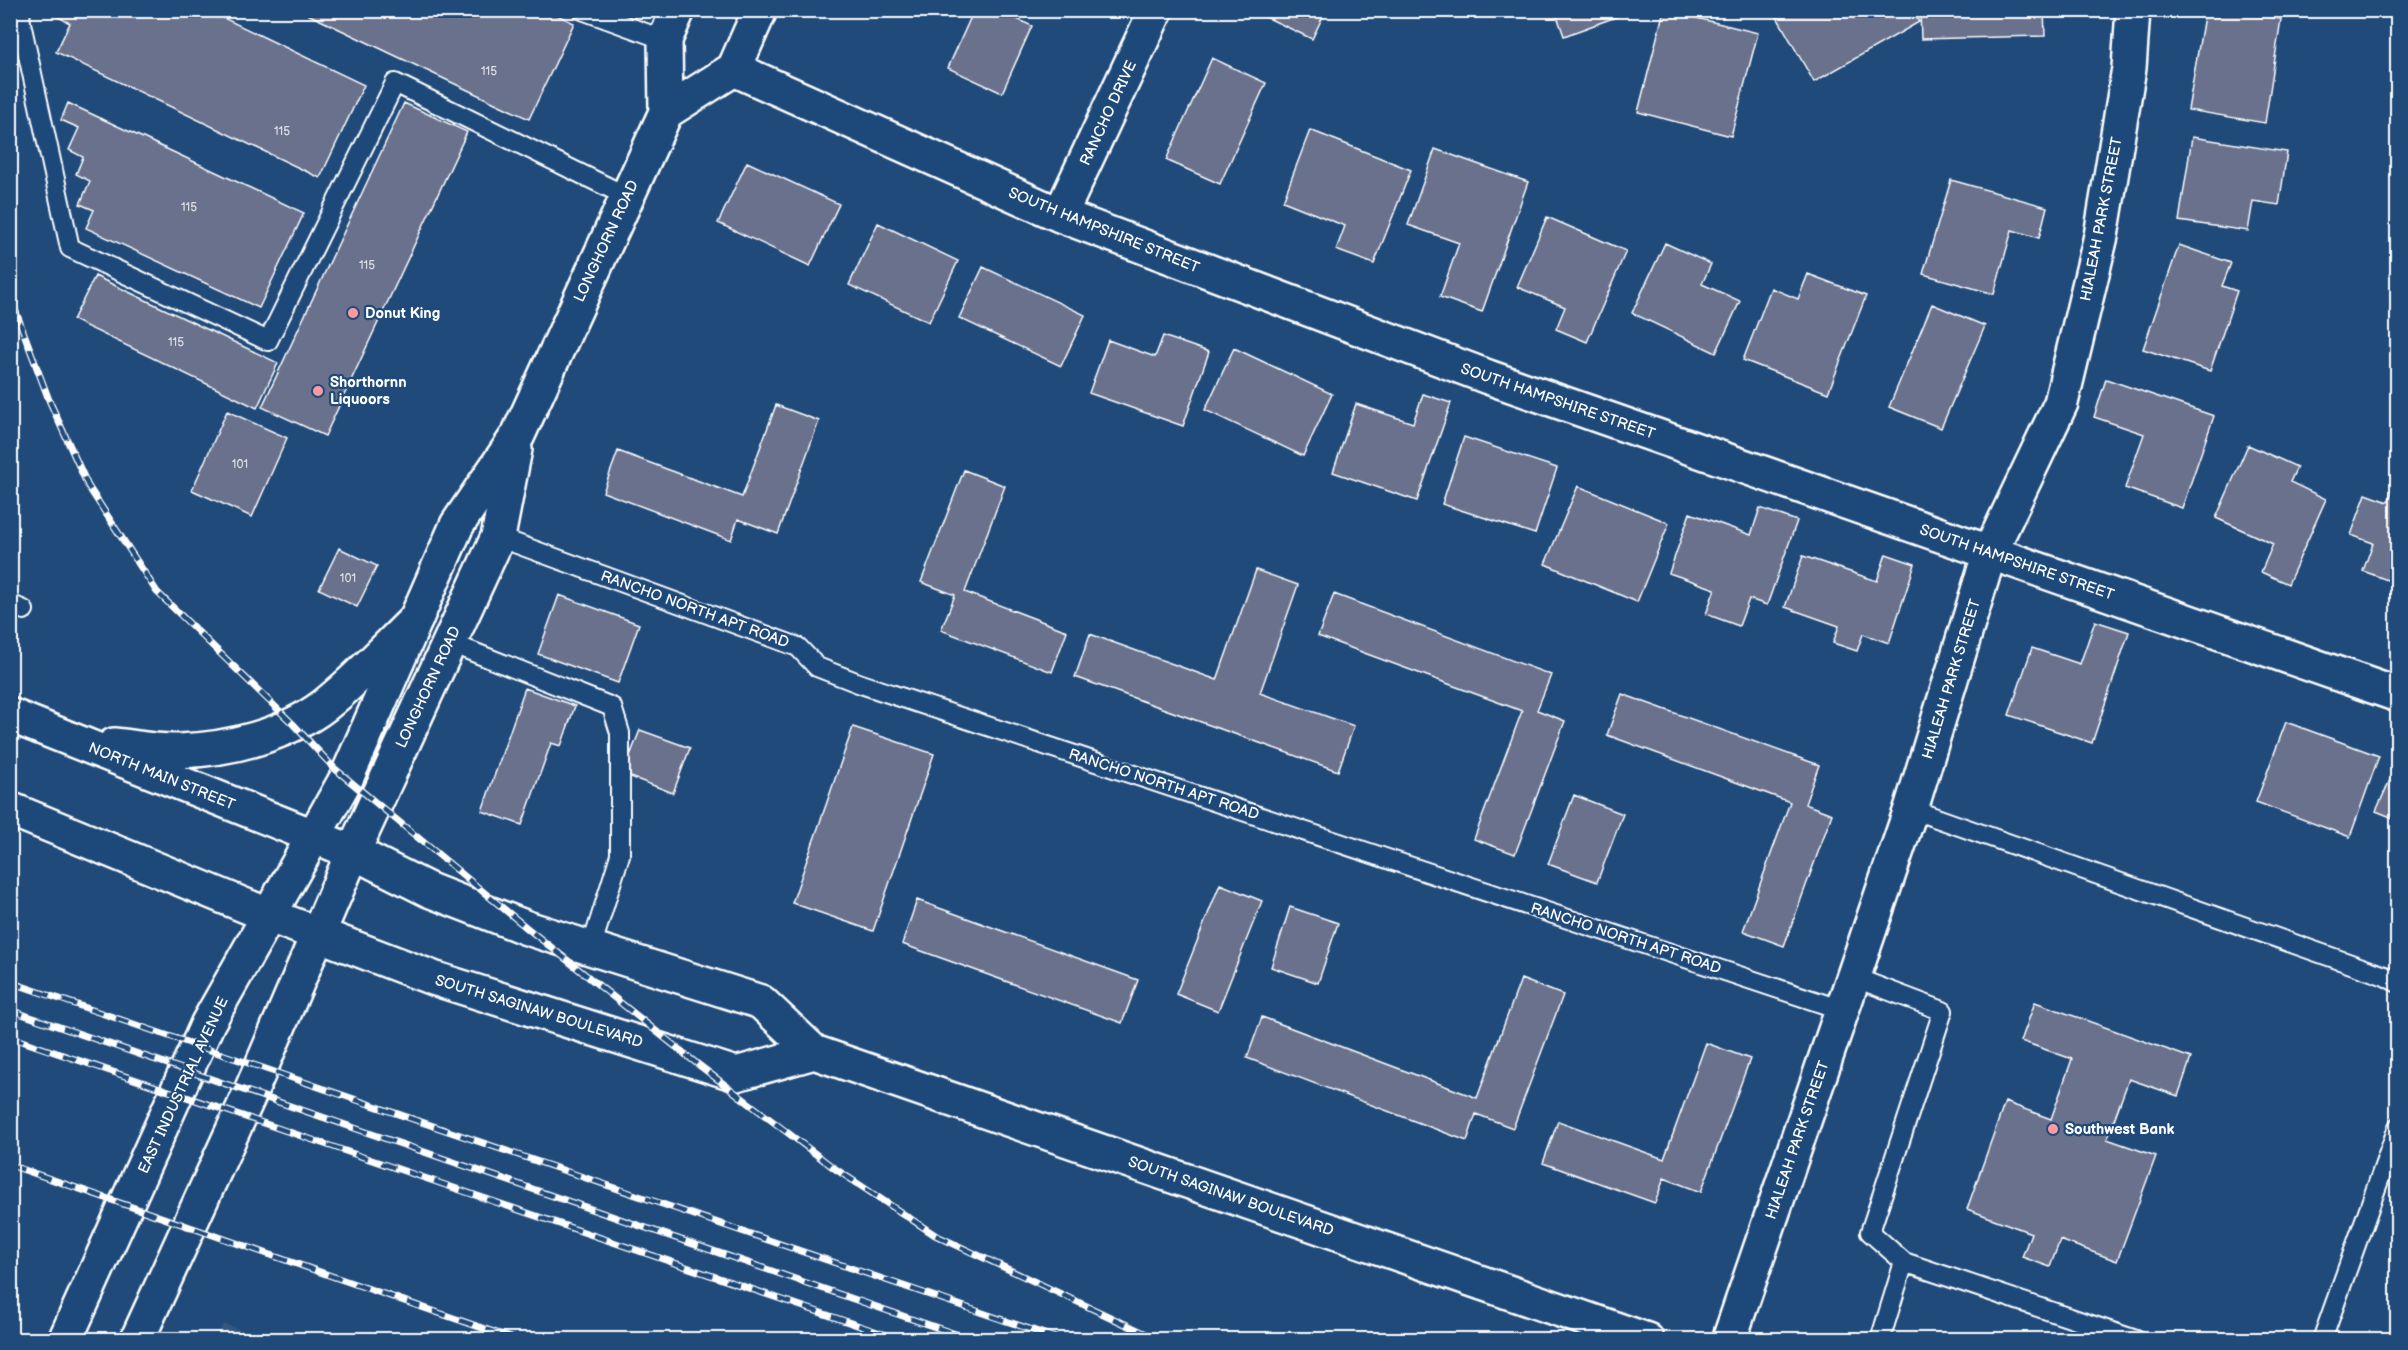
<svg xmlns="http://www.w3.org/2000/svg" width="2408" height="1350" font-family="'Balsamiq Sans',sans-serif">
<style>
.built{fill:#36567f}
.building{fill:#6a718c;stroke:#fff;stroke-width:1.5}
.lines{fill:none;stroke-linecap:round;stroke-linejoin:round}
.lane-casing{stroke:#fff;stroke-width:22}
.street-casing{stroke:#fff;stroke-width:38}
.secondary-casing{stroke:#fff;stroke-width:38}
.primary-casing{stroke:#fff;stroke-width:38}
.lane{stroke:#1f4a7a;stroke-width:18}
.street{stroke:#1f4a7a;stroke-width:33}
.secondary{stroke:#1f4a7a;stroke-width:33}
.primary{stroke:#1f4a7a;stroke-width:33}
.rail-casing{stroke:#fff;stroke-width:7}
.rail{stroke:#1f4a7a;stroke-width:4.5;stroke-dasharray:14;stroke-linecap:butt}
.poi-dot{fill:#ff9aa2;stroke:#1f4a7a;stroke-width:2}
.labels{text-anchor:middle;stroke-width:4.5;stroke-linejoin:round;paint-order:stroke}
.number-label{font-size:12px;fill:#dadce2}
.street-label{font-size:15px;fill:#fff;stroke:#1f4a7a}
.poi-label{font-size:15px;font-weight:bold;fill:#fff;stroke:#1f4a7a;text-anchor:start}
</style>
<rect width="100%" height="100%" fill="#1f4a7a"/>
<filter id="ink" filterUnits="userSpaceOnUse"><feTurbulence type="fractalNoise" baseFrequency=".0167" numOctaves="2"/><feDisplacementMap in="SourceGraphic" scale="12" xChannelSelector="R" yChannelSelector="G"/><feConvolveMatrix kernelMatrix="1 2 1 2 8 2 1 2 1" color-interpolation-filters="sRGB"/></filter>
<g filter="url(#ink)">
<path class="built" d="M223,1324l46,15h-53z"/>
<path class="building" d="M57,10h150l157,75 -44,93 -264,-126 14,-29 -16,-8z
M299,10h248l27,13 -45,96z
M974,10h24l34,16 -30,67 -54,-25z
M1251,10h75l-14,29z
M1555,10h80l-71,26z
M1664,10l94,23 -27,103 -93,-24z
M1789,10h123l7,12 -105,60 -37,-65z
M1920,10h124l1,26 -124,3z
M2205,10h22l54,9 -16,104 -77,-13z
M1212,58l54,25 -46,101 -54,-24z
M68,103l236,110 -45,95 -173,-80 8,-18 -14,-6 10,-23 -14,-7 7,-17 -14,-7 10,-22 -18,-8z
M404,103l63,29 -142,304 -63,-29z
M1310,130l101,40 -37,94 -38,-14 9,-24 -62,-25z
M2192,137l95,15 -8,53 -26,-4 -5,30 -69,-10z
M1435,149l93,33 -46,130 -42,-15 19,-54 -51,-18z
M747,162l92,42 -29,62 -92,-43z
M1951,180l96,27 -8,31 -27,-8 -18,64 -71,-20z
M1547,217l79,34 -39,91 -31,-13 9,-22 -48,-20z
M878,223l80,38 -29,61 -80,-37z
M1665,243l46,21 -9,20 38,17 -24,52 -84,-40z
M2179,245l52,18 -9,23 15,5 -27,80 -67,-22z
M983,267l102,48 -24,51 -102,-48z
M1808,274l58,22 -38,97 -85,-33 28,-72 27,11z
M95,276l183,87 -21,45 -184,-88z
M1932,304l53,22 -44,102 -52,-21z
M1163,336l46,16 -26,74 -94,-33 19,-53 47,17z
M1234,348l98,46 -29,62 -98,-46z
M2106,379l108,37 -32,92 -57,-20 19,-54 -50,-17z
M1423,394l28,9 -34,98 -84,-29 23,-68 57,19z
M776,405l43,16 -41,113 -40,-15 -7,21 -128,-48 15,-41 124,46z
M227,411l60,27 -35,79 -60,-27z
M1464,437l93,31 -22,66 -93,-30z
M2248,445l49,22 -7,15 36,17 -38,85 -27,-12 12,-28 -57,-26z
M964,470l41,16 -40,106 102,39 -15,41 -111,-42 14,-35 -34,-13z
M2398,478v106l-35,-13 10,-28 -22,-8 15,-41 22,8z
M1578,486l91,37 -32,79 -92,-38z
M1760,508l37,13 -30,84 -18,-6 -10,27 -33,-12 9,-25 -46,-16 21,-60 61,22z
M339,548l38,18 -20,41 -38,-18z
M1886,554l29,10 -26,79 -26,-9 -6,17 -24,-8 6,-17 -54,-19 18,-51 74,25z
M1256,570l42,15 -38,108 94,33 -16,45 -263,-94 15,-43 127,46z
M1334,594l217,81 -14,35 28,11 -50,133 -41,-15 48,-128 -204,-75z
M559,595l80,29 -21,59 -80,-29z
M2095,621l34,11 -37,111 -83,-28 23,-67 48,16z
M525,688l50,18 -14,40 -10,-3 -29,82 -40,-14z
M1622,694l197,71 -14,39 27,10 -48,132 -41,-15 47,-129 -183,-67z
M2286,722l93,34 -29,81 -94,-35z
M853,727l81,27 -61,177 -81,-28z
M640,730l50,18 -17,45 -50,-19z
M2398,762v58l-22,-9z
M1574,795l49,19 -26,68 -49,-18z
M1220,884l42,17 -44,110 -42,-17z
M917,900l221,80 -16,43 -220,-79z
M1290,907l48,16 -20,60 -47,-16z
M1521,979l42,16 -50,133 -37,-14 -9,27 -220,-83 15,-41 215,81z
M2035,1002l156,56 -13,38 -49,-17 -22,60 49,17 -39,105 -57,-21 -10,27 -28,-10 9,-24 -64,-24 38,-107 46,17 21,-60 -51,-18z
M1706,1043l44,16 -49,133 -37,-14 -9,25 -112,-40 15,-42 106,38z"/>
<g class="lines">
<defs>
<path id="lane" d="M20,10l1,13 49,225 198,93 127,-258 231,113
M582,10l83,30
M498,537l300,110 19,20 44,17 981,326
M10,604l14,6
M448,642l164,65 8,26v122l-29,93
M1911,809l474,167 13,7
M1853,977l90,34 -73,221 34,30
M1880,1340l24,-78 232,78
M2322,1340l76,-213"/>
<path id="street" d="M734,69l326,146 428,162 910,318
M1060,215l96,-205
M1729,1340l182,-531 79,-257 71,-149 40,-167 28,-168 4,-58"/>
<path id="secondary" d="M666,112l68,-43 26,-59
M65,1340l143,-317 138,-244 111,-254 61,-90 148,-323 -1,-72 13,-30
M137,1340l114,-249 102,-239 145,-315 17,-88"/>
<path id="primary" d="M10,715l343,137 76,38 98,38 234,74 53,50 833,288
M114,745c21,2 43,7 64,6 50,-1 108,-16 147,-46 33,-26 61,-57 91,-86
M10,809l258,106 165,63 303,96 78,-22"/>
</defs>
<use href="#lane" class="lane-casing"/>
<use href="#street" class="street-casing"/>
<use href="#secondary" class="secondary-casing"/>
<use href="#primary" class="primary-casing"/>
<use href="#lane" class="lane"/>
<use href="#street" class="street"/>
<use href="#secondary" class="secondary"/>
<use href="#primary" class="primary"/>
<defs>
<path id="rail" d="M10,296l39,104 39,86 69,106 136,132 41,44 193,160 164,131 143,109 101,67 224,105
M10,982l1052,358
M10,1010l963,330
M10,1037l891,303
M10,1165l507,175"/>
</defs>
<use href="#rail" class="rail-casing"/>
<use href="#rail" class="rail"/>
</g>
</g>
<g class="poi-dot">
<circle cx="353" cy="313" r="6"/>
<circle cx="318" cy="391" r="6"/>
<circle cx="2053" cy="1129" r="6"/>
</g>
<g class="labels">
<g class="number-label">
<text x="489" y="75">115</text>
<text x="282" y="135">115</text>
<text x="189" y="211">115</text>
<text x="367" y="269">115</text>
<text x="176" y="346">115</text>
<text x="240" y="468">101</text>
<text x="348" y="582">101</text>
</g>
<g class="street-label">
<text transform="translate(1108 113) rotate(-65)" y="5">RANCHO DRIVE</text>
<text transform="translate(2101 219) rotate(-79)" y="5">HIALEAH PARK STREET</text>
<text transform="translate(1104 230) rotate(22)" y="5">SOUTH HAMPSHIRE STREET</text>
<text transform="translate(606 241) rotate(-65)" y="5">LONGHORN ROAD</text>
<text transform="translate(1558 401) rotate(19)" y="5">SOUTH HAMPSHIRE STREET</text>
<text transform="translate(2017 562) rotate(19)" y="5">SOUTH HAMPSHIRE STREET</text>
<text transform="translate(695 609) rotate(20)" y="5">RANCHO NORTH APT ROAD</text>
<text transform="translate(1951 679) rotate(-73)" y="5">HIALEAH PARK STREET</text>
<text transform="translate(428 687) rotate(-65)" y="5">LONGHORN ROAD</text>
<text transform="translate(162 776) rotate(22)" y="5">NORTH MAIN STREET</text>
<text transform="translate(1164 784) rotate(18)" y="5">RANCHO NORTH APT ROAD</text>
<text transform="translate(1626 938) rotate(18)" y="5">RANCHO NORTH APT ROAD</text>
<text transform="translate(539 1011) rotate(17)" y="5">SOUTH SAGINAW BOULEVARD</text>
<text transform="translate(183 1085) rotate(-65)" y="5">EAST INDUSTRIAL AVENUE</text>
<text transform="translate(1797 1140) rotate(-71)" y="5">HIALEAH PARK STREET</text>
<text transform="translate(1231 1196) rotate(19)" y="5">SOUTH SAGINAW BOULEVARD</text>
</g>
<g class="poi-label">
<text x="365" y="318">Donut King</text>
<text x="330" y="387">Shorthornn<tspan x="330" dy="17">Liquoors</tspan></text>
<text x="2065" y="1134">Southwest Bank</text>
</g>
</g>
<rect width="2408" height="1350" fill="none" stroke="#1f4a7a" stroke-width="36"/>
<rect x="18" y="18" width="2372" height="1314" fill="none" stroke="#fff" stroke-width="2" filter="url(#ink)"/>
</svg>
